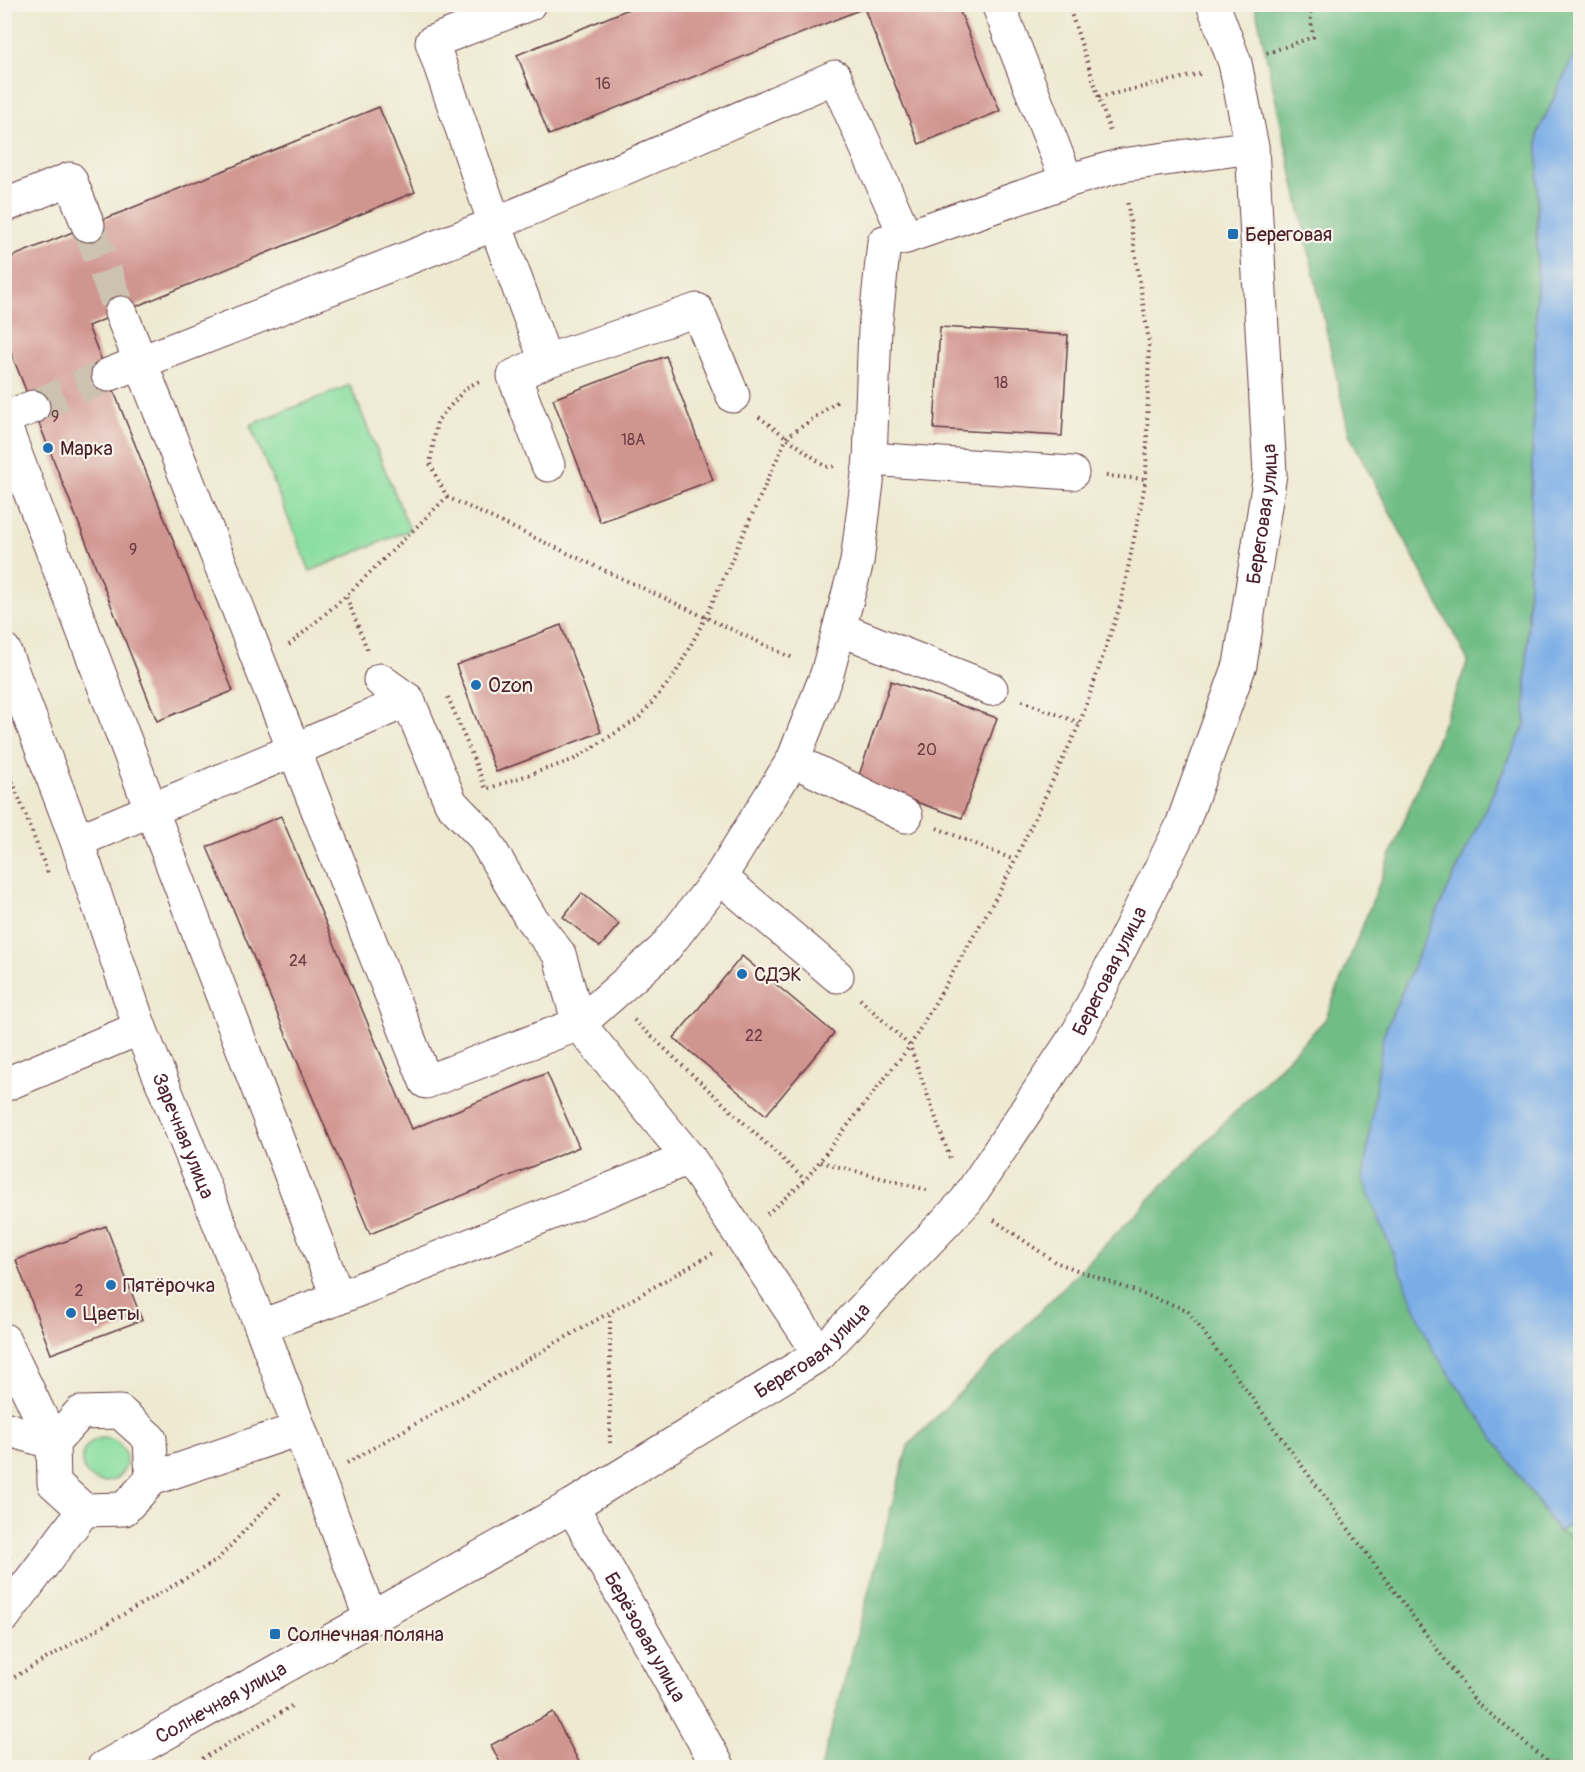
<svg xmlns="http://www.w3.org/2000/svg" width="1585" height="1772" font-family="Pangolin,sans-serif">
<style>
.green{fill:#8adea0;stroke:#6a7e66;stroke-width:1.5}
.forest{fill:#6fbd86;stroke:#5c6e58;stroke-width:1.5}
.water{fill:#7aade6;stroke:#626688;stroke-width:1.5}
.building{fill:#d19590}
.lines{fill:none;stroke-linecap:round;stroke-linejoin:round}
.minor-tunnel{stroke:#cdc1af;stroke-width:33;stroke-dasharray:33 16;stroke-linecap:butt}
.minor-casing{stroke:#633d44;stroke-width:35}
.path{stroke:#633d44;stroke-width:4;stroke-dasharray:1.5 4.5;stroke-linecap:butt}
.minor{stroke:#fff;stroke-width:33}
.poi-dot{fill:#1f6fb2;stroke:#f7f3e8;stroke-width:2}
.labels{text-anchor:middle;stroke-width:4.5;stroke-linejoin:round;paint-order:stroke}
.number-label{font-size:16px;fill:#6c3c44}
.poi-label{font-size:20px;fill:#4a1f2b;stroke:#f7f3e8;text-anchor:start}
.street-label{font-size:20px;fill:#4a1f2b;stroke:#f7f3e8}
</style>
<rect width="100%" height="100%" fill="#f7f3e8"/>
<filter id="ink" filterUnits="userSpaceOnUse"><feTurbulence type="fractalNoise" baseFrequency=".0167" numOctaves="2"/><feDisplacementMap in="SourceGraphic" scale="12" xChannelSelector="R" yChannelSelector="G"/><feConvolveMatrix kernelMatrix="1 2 1 2 8 2 1 2 1" color-interpolation-filters="sRGB"/></filter>
<filter id="wash" filterUnits="userSpaceOnUse"><feTurbulence type="fractalNoise" baseFrequency=".008" numOctaves="4" result="noise"/><feDisplacementMap in="SourceGraphic" scale="24" xChannelSelector="R" yChannelSelector="G"/><feGaussianBlur stdDeviation="1.35" result="paint"/><feColorMatrix in="noise" values="0 0 0 0 0 0 0 0 0 0 0 0 0 0 0 0 0 1.4 0 .05"/><feComposite in="paint" operator="in"/></filter>
<g filter="url(#wash)">
<rect width="100%" height="100%" fill="#eee9d0"/>
<path class="green" d="M350,385l60,145 -100,41 -60,-146z
M82 1460a22 22 0 1 1 44 0a22 22 0 1 1-44 0Z
M1580,1519v21l-22,-8z"/>
<path class="forest" d="M1255,5h325v37l-42,91 -1,143 -12,449 -93,198 -49,113 175,495 22,9v227l-759,1 87,-322 417,-426 143,-359 -119,-227z"/>
<path class="water" d="M1580,42v1477l-22,13 -127,-185 -68,-167 20,-144 49,-113 93,-198 12,-449 1,-143z"/>
<g id="blocks">
<path class="building" d="M641,4h316l43,107 -81,33 -55,-136 -315,127 -32,-80z
M379,107l36,85 -327,134 145,365 -76,30 -153,-386v-75z
M940,327l128,8 -6,101 -128,-7z
M666,356l47,124 -113,42 -47,-123z
M561,625l40,107 -105,40 -40,-107z
M891,681l106,37 -35,100 -105,-37z
M281,816l131,313 135,-56 32,74 -209,87 -163,-387z
M582,893l37,31 -19,23 -37,-30z
M742,956l92,77 -68,82 -92,-77z
M106,1226l36,94 -91,34 -35,-94z
M4,1543l7,16 -7,2z
M553,1712l29,56h-79l-12,-23z"/>
</g>
</g>
<g filter="url(#ink)">
<use href="#blocks" fill-opacity="0" stroke="#633d44" stroke-width="1.5"/>
<g class="lines">
<path class="minor-tunnel" d="M88,225l33,88
M33,407l75,-32"/>
<defs>
<g id="minor">
<path d="M998,4l69,177"/>
<path d="M4,206l66,-27 18,46"/>
<path d="M906,237l161,-56 55,-16 130,-18"/>
<path d="M121,313l173,437 114,-50 -28,-20"/>
<path d="M108,375l387,-151 51,137"/>
<path d="M4,418l29,-11"/>
<path d="M4,424l334,874"/>
<path d="M870,459l202,14"/>
<path d="M548,465l-34,-89 32,-15 151,-51 36,86"/>
<path d="M840,629l151,60"/>
<path id="s1" d="M4,650l73,191 63,187 121,298 109,291"/>
<path d="M408,700l43,103 31,32 48,82 29,37 20,70 110,134 131,196"/>
<path d="M793,760l113,56"/>
<path d="M77,841l217,-91 132,332 153,-58 85,-75 56,-72 73,-117 34,-86 30,-112 13,-103 5,-130 9,-87 22,-5 -71,-160 -340,147 -63,-182 97,-38"/>
<path d="M720,877l117,99"/>
<path d="M4,1085l136,-57"/>
<path d="M261,1326l77,-28 351,-140"/>
<path d="M4,1340l49,103"/>
<path d="M120,1412l30,27 2,40 -28,30 -40,1 -30,-27 -1,-40 27,-30z"/>
<path d="M4,1428l49,15"/>
<path d="M152,1479l147,-50"/>
<path id="s2" d="M572,1506l147,262"/>
<path d="M4,1616l80,-106"/>
<path id="s3" d="M103,1768l469,-262 248,-152 146,-153 113,-170 102,-203 59,-163 30,-191 -18,-327 -17,-84 -22,-59"/>
</g>
</defs>
<use href="#minor" class="minor-casing"/>
<path class="path" d="M1068,4l42,127
M1267,53l46,-16 -4,-33
M1099,97l105,-24
M759,417l67,50 8,-1
M1106,476l40,3
M447,497l348,162
M289,645l57,-49
M367,649l-21,-53 101,-99 -17,-33 7,-43 29,-33 15,-8
M448,697l38,92 87,-29 66,-42 35,-42 32,-59 81,-180 51,-36
M1022,701l58,22
M4,759l45,117
M937,828l77,32
M860,999l50,47 41,115
M634,1020l171,160
M821,1162l106,28
M767,1214l38,-34 105,-134 92,-159 78,-164 41,-120 25,-124 3,-137 -22,-142
M994,1220l61,42 132,48 289,392 79,66
M610,1443v-130
M347,1463l366,-210
M4,1683l212,-122 65,-69
M187,1768l108,-64"/>
<use href="#minor" class="minor"/>
</g>
</g>
<g class="poi-dot">
<rect x="1227" y="228" width="12" height="12" rx="3"/>
<circle cx="48" cy="448" r="6"/>
<circle cx="476" cy="685" r="6"/>
<circle cx="742" cy="974" r="6"/>
<circle cx="111" cy="1285" r="6"/>
<circle cx="71" cy="1313" r="6"/>
<rect x="269" y="1628" width="12" height="12" rx="3"/>
</g>
<g class="labels">
<g class="number-label">
<text x="603" y="89">16</text>
<text x="1001" y="388">18</text>
<text x="55" y="422">9</text>
<text x="633" y="445">18А</text>
<text x="133" y="555">9</text>
<text x="927" y="755">20</text>
<text x="298" y="966">24</text>
<text x="754" y="1041">22</text>
<text x="79" y="1296">2</text>
</g>
<g class="poi-label">
<text x="1245" y="241">Береговая</text>
<text x="60" y="455">Марка</text>
<text x="488" y="692">Ozon</text>
<text x="754" y="981">СДЭК</text>
<text x="123" y="1292">Пятёрочка</text>
<text x="83" y="1320">Цветы</text>
<text x="287" y="1641">Солнечная поляна</text>
</g>
<g class="street-label">
<text dy="7" stroke="none"><textPath href="#s3" startOffset="1797">Береговая улица</textPath></text>
<text dy="7" stroke="none"><textPath href="#s3" startOffset="1311">Береговая улица</textPath></text>
<text dy="7" stroke="none"><textPath href="#s1" startOffset="518">Заречная улица</textPath></text>
<text dy="7" stroke="none"><textPath href="#s3" startOffset="824">Береговая улица</textPath></text>
<text dy="7" stroke="none"><textPath href="#s2" startOffset="150">Берёзовая улица</textPath></text>
<text dy="7" stroke="none"><textPath href="#s3" startOffset="135">Солнечная улица</textPath></text>
</g>
</g>
<rect width="1585" height="1772" fill="none" stroke="#f7f3e8" stroke-width="24"/>
</svg>
